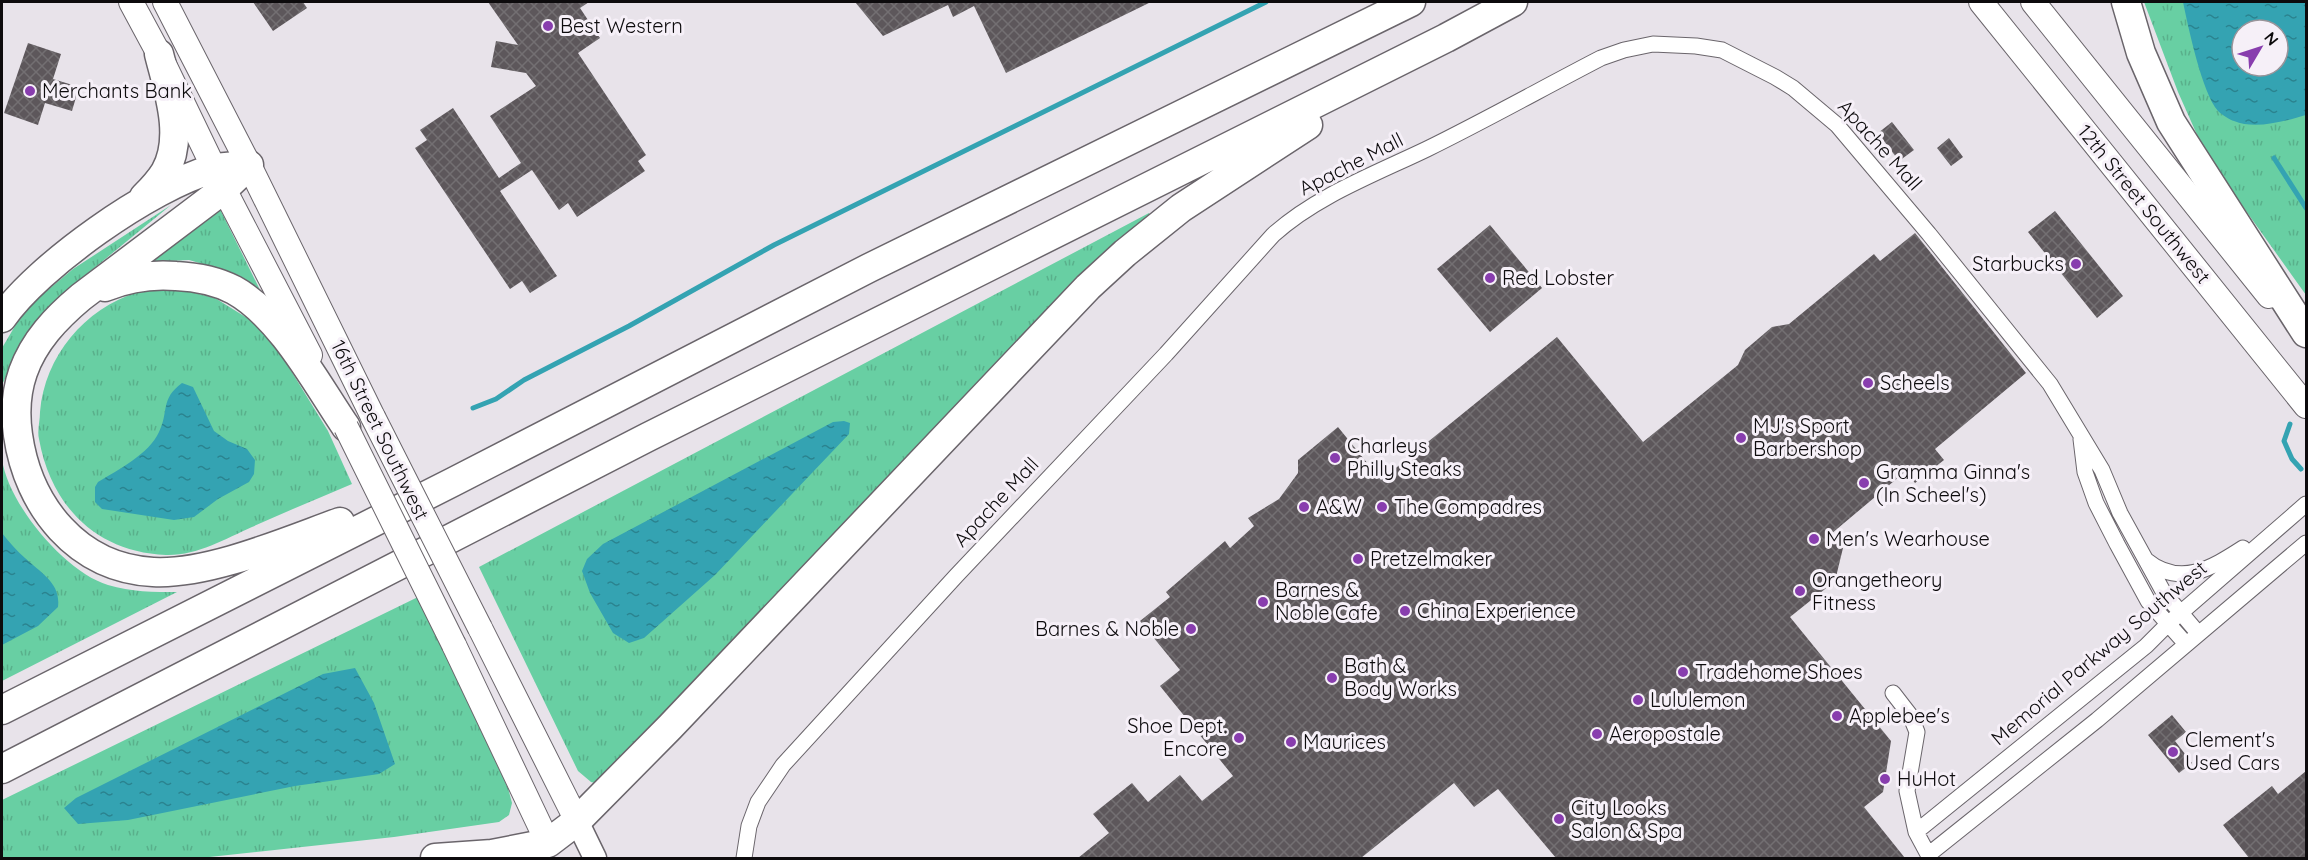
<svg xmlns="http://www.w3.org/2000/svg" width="2308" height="860" font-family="Quicksand,sans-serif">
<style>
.grass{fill:url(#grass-tufts);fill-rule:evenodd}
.water{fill:url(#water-ripples);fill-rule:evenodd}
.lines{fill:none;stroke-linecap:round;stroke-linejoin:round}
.stream{stroke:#34a3b2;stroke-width:5}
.building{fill:url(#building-cross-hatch)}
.minor-casing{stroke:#6a656b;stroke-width:17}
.secondary-casing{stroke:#6a656b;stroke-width:25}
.primary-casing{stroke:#6a656b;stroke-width:26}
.motorway-casing{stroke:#6a656b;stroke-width:31}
.minor{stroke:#fff;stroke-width:15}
.secondary{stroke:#fff;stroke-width:22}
.primary{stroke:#fff;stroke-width:24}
.motorway{stroke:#fff;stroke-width:28}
.primary-bridge-casing{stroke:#6a656b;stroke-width:26;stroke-linecap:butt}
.primary-bridge{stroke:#fff;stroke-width:24}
.poi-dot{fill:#883dae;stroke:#f6f0f8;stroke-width:2}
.labels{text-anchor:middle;stroke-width:6;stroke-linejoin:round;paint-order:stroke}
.poi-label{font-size:20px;fill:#0d0b0d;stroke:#f6f0f8;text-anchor:start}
.street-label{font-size:20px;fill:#0d0b0d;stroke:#f6f0f8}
</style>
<defs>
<pattern id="grass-tufts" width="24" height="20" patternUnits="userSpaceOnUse" patternTransform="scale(1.5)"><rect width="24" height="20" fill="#68cfa3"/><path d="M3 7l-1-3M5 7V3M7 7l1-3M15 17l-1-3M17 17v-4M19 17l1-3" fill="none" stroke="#59b08b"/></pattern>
<pattern id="water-ripples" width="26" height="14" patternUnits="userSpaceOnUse" patternTransform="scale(1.5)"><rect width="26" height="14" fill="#34a3b2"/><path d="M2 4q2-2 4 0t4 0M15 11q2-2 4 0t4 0" fill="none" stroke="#2a838f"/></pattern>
<pattern id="building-cross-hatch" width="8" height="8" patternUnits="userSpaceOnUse" patternTransform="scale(1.5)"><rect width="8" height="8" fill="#5d575b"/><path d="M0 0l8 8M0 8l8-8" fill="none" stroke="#736f72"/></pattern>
</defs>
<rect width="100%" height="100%" fill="#e8e3ea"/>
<path class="grass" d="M2144,2h162v293l-100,-140 -28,-63zM2242,30h36v36h-36z
M171,205l-106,87 -41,46 -22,47v-37l23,-39 48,-40z
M218,205l42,85 -47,-23 -24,-7 -40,2z
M1149,213l3,7 -553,564 -8,-2 -13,-11 -99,-204z
M183,290l32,8 45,28 22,30 46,75 24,53c-33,14 -67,28 -100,43 -27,12 -56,29 -86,28 -70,-3 -115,-49 -127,-116 -2,-8 1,-18 1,-27 5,-56 44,-103 98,-120 13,-4 31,-2 45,-2z
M2,459c6,45 63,113 106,126 23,7 46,7 69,7l-175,89z
M418,597l90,191 4,15 -3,12 -10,7 -105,15 -194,21h-198v-58z"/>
<path class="water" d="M2183,2h123v113c-20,6 -51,15 -72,6 -4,-1 -13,-7 -16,-10 -16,-18 -30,-85 -35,-109zM2242,30h36v36h-36z
M182,383l11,4 21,44 14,10 19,8 8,11 -1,14 -5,8 -31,17 -24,18 -20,3 -72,-11 -7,-7v-15l3,-5c20,-12 51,-28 61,-50 10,-20 1,-33 23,-49z
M844,421l6,2 -1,11 -134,141 -71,63 -15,5 -16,-10 -23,-40 -8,-22 5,-12 16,-15 230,-122z
M2,533c7,9 15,18 23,25 16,15 36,25 33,49l-20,19 -36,19z
M355,668l19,35 21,61 -16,10 -84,12 -167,34 -50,4 -14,-16 12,-10 247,-124z"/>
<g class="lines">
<path class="stream" d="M2274,158l32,50
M473,408l23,-9 28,-19 105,-54 145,-81 492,-243
M2290,424l-6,17 8,18 9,10"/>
</g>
<path class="building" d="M253,2h50l4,6 -34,23z
M488,2h101l-9,6 20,30 -22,15 68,102 -8,6 7,10 -68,46 -9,-14 -9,7 -27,-40 -32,21 57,85 -27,17 -8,-12 -12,8 -95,-141 12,-8 -7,-10 33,-22 46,70 22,-15 -31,-47 46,-30 -10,-13 -35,-6 5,-26 22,4z
M855,2h296l-145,71 -32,-67 -21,11 -5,-12 -65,31z
M28,43l33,11 -8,25 26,8 -7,24 -27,-8 -7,22 -34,-12z
M1892,122l22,28 -15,11 -21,-28z
M1949,138l14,19 -12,9 -14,-18z
M2055,211l68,85 -26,22 -69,-86z
M1490,225l52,63 -52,44 -53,-63z
M1915,233l111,140 -91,76 9,11 -29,23 -9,-12 -75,63 12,14 -8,33 -45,36 101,124 -8,51 -19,15 41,51h-349l-58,-69 -24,18 -20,-24 -93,75h-283l31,-25 -16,-19 39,-31 16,19 32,-27 22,26 31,-25 -73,-90 20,-16 -40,-49 30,-24 -4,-5 59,-51 5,7 24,-22 -6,-8 31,-19 19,-26v-13l40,-33 43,53 176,-143 86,105 95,-77 7,-15 27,-23 17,-3 85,-70 6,7z
M2172,715l14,17 -11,9 17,22 -13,10 -31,-38z
M2306,771v87h-57l-26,-33 49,-39 6,8z"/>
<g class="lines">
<defs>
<path id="minor" d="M2081,439l4,33 11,31 21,41 31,57 38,43
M2146,560c34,28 66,8 97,-12
M1893,693l17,22 7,17 -10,59 9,41 14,26
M1916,832l230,-186 23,-23 137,-119
M1928,855l169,-135 209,-177
M744,858l5,-32 9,-24 25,-37 173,-189 210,-222 107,-119c43,-39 102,-61 154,-86 59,-29 116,-61 174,-91l23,-8 29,-6 43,2 26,4 53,27 18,11 44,37 92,109 121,150 52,86 18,43 44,80 34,40"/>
<path id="secondary" d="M577,821l18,37"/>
<path id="primary" d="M131,2l28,52 65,135 86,166
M165,2l84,163 124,252
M1981,2l325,404
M2033,2l236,294
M480,628l97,193
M454,645l94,198"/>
<path id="motorway" d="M2126,2l15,51 30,69 135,211
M249,165l-25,24 -143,108c-25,21 -47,44 -58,75 -7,20 -8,42 -5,63 10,71 59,133 135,137 56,3 134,-31 187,-50
M144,197c7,-7 15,-15 21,-25 20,-35 3,-82 -6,-118
M105,287c22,-9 47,-13 71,-11 21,1 39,4 58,14 47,26 82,93 112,137
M2,318c36,-52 149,-132 211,-149 11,-3 24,-3 36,-4
M2,710l451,-228 416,-214 542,-266
M2,769l646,-332 798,-399 67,-36
M435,858l57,-4 56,-11 29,-22 93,-94 418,-440 37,-34 56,-45 127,-83"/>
</defs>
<use href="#minor" class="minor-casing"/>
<use href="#secondary" class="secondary-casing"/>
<use href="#primary" class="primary-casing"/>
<use href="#motorway" class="motorway-casing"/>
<use href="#minor" class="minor"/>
<use href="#secondary" class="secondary"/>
<use href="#primary" class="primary"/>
<use href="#motorway" class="motorway"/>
<defs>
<path id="primary-bridge" d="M373,417l107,211
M346,427l108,218"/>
</defs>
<use href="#primary-bridge" class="primary-bridge-casing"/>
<use href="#primary-bridge" class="primary-bridge"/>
</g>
<g class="poi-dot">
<circle cx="548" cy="26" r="6"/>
<circle cx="30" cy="91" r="6"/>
<circle cx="2076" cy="264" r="6"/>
<circle cx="1490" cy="278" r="6"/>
<circle cx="1868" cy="383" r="6"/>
<circle cx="1741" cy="438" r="6"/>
<circle cx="1335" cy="458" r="6"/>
<circle cx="1864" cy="483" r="6"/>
<circle cx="1304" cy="507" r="6"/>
<circle cx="1382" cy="507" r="6"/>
<circle cx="1814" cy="539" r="6"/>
<circle cx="1358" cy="559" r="6"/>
<circle cx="1800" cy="591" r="6"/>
<circle cx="1263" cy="602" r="6"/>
<circle cx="1405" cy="611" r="6"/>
<circle cx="1191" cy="629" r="6"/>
<circle cx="1683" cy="672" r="6"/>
<circle cx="1332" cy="678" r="6"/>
<circle cx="1638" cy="700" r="6"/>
<circle cx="1837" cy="716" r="6"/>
<circle cx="1597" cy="734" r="6"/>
<circle cx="1239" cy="738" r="6"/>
<circle cx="1291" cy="742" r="6"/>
<circle cx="2173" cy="752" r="6"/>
<circle cx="1885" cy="779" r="6"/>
<circle cx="1559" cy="819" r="6"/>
</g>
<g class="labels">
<g class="poi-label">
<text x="560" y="33">Best Western</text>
<text x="42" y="98">Merchants Bank</text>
<text x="2064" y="271" text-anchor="end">Starbucks</text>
<text x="1502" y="285">Red Lobster</text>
<text x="1880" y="390">Scheels</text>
<text x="1753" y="433">MJ's Sport<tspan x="1753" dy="23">Barbershop</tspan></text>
<text x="1347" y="453">Charleys<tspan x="1347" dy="23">Philly Steaks</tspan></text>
<text x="1876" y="479">Gramma Ginna's<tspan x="1876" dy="23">(In Scheel's)</tspan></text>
<text x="1316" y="514">A&amp;W</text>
<text x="1394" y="514">The Compadres</text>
<text x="1826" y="546">Men's Wearhouse</text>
<text x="1370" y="566">Pretzelmaker</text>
<text x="1812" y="587">Orangetheory<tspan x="1812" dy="23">Fitness</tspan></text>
<text x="1275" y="597">Barnes &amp;<tspan x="1275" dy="23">Noble Cafe</tspan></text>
<text x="1417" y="618">China Experience</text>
<text x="1179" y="636" text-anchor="end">Barnes &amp; Noble</text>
<text x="1344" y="673">Bath &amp;<tspan x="1344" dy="23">Body Works</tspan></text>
<text x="1695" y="679">Tradehome Shoes</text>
<text x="1650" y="707">Lululemon</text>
<text x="1849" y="723">Applebee's</text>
<text x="1227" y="733" text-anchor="end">Shoe Dept.<tspan x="1227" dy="23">Encore</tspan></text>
<text x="1609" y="741">Aeropostale</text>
<text x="2185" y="747">Clement's<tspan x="2185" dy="23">Used Cars</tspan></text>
<text x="1303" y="749">Maurices</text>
<text x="1897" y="786">HuHot</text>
<text x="1571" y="815">City Looks<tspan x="1571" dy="23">Salon &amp; Spa</tspan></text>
</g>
<g class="street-label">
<text transform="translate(1880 145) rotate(48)" y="7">Apache Mall</text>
<text transform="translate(1351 164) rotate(-27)" y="7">Apache Mall</text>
<text transform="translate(2144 204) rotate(51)" y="7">12th Street Southwest</text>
<text transform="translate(380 430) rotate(64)" y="7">16th Street Southwest</text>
<text transform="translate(996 502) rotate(-47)" y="7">Apache Mall</text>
<text transform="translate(2099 653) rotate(-40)" y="7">Memorial Parkway Southwest</text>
</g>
</g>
<rect width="2308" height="860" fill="none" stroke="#0d0b0d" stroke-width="6"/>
<g transform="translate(2260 48) rotate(51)"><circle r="28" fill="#f6f0f8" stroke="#99949a" stroke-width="1.5"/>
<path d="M0-4.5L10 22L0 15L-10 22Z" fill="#883dae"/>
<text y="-9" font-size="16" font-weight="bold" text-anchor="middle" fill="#0d0b0d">N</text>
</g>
</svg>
